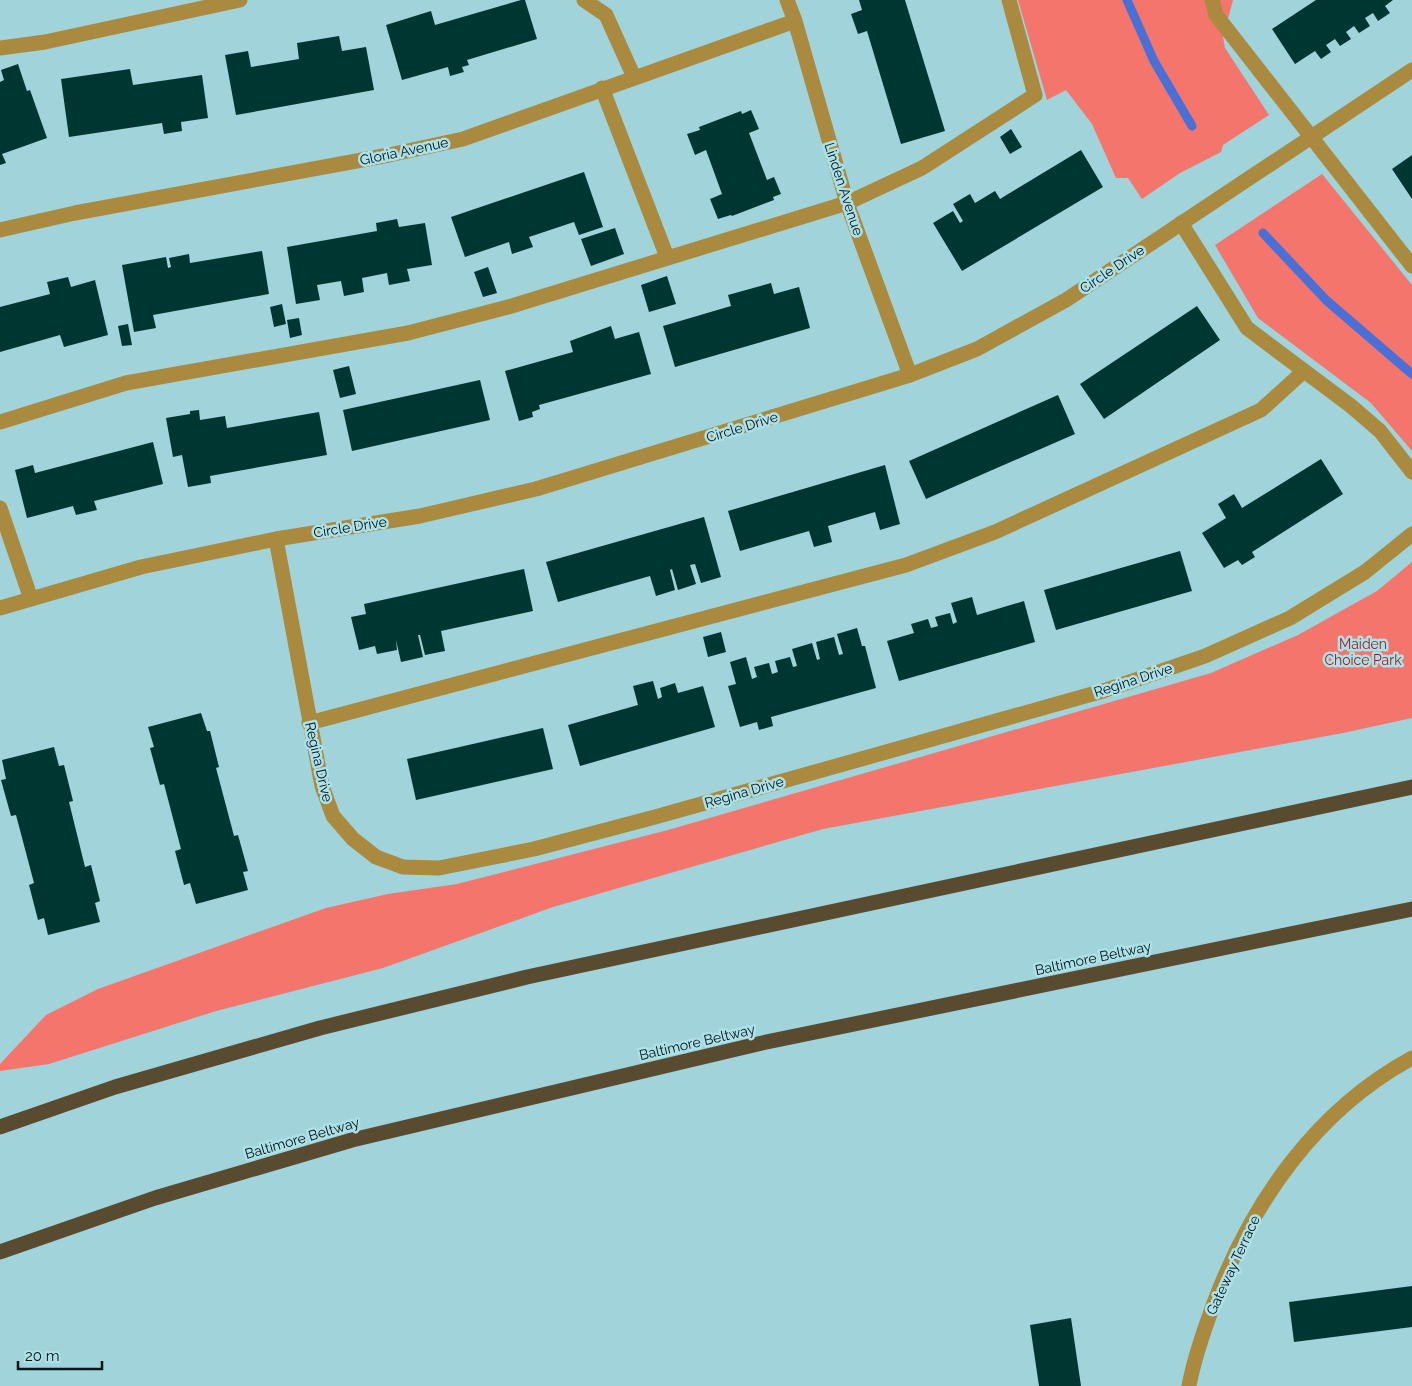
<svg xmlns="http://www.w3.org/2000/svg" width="1412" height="1386" font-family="Raleway,sans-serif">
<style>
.green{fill:#f3756b}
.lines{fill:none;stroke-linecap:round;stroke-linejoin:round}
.stream{stroke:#4a6fd6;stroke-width:9}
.building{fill:#003632}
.service{stroke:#a98a3f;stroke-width:15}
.minor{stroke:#a98a3f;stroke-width:15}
.motorway{stroke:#584b30;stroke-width:15}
.labels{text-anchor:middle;stroke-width:5;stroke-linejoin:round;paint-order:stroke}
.street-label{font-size:14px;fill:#021518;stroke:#ade0e7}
.park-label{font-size:14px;fill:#992221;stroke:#ade0e7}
</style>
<rect width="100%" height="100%" fill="#a0d3da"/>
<path class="green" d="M1018,0h215l-10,37 2,11 44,67 -46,30 -2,7 -41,21 -38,26 -14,-21h-12l-24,-54 -26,-34 -19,10z
M1322,174l90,111v166l-41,-48 -113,-85 -43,-73z
M1412,562v156l-69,15 -520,96 -270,78 -170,61 -167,43 -167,53 -49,7v-7l46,-49 52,-26 228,-81 62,-14 69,-10 211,-54 543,-157 87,-38 79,-44z"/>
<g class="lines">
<path class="stream" d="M1127,0l27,61 38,65
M1263,233l63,67 86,74"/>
</g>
<path class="building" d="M521,0h4l12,39 -70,21 2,5 -7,2 2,5 -14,4 -2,-9 -46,13 -16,-55 45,-14 4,14z
M859,0h46l40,131 -44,13 -34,-113 -9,3 -7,-20 11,-4z
M1316,0h77l-8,6 5,7 -12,8 -5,-8 -8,5 5,8 -11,7 -5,-7 -8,6 5,7 -11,7 -5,-7 -9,6 5,7 -10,7 -6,-8 -20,13 -23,-35z
M339,36l3,15 24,-4 8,43 -138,25 -11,-60 23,-4 3,16 48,-8 -2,-16z
M18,64l9,27 3,-1 17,48 -45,16 4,9 -6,2v-83l4,-2 -3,-10z
M130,69l3,16 69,-10 6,43 -27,4 1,9 -18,3 -2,-11 -93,14 -8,-58z
M751,110l8,19 -10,4 18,47 7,-3 7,17 -8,3 1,3 -42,16 -1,-1 -13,4 -8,-20 12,-5 -16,-44 -11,5 -8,-21 13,-4 -1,-3 42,-16 1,3z
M1011,129l11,18 -12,7 -10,-17z
M1081,150l22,37 -141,84 -29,-48 20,-12 7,12 3,-2 -10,-17 17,-10 5,9 20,-12 5,8z
M1412,155v44l-20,-30z
M584,172l19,55 -24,8 -5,-13 -45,15 4,10 -21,7 -3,-12 -44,15 -14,-40z
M397,219l2,8 26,-4 7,42 -25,4 3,12 -21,4 -2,-12 -25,5 2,14 -20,4 -3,-15 -24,4 3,15 -24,4 -9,-57 90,-16 -1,-8z
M615,228l9,26 -33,12 -10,-27z
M262,251l7,43 -116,21 3,13 -22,4 -12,-67 44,-8 2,11 3,-1 -2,-9 20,-4 1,9z
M488,267l9,26 -14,4 -9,-25z
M667,276l9,28 -27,8 -8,-27z
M68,277l3,10 24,-7 13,55 -44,12 -4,-12 -60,17v-45l50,-13 -3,-12z
M771,283l3,11 25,-7 11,41 -135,39 -12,-41 68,-20 -3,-11z
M282,304l4,20 -12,3 -4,-20z
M1197,306l23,34 -116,79 -24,-35z
M299,318l3,17 -12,3 -3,-18z
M128,324l4,21 -10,1 -4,-20z
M611,326l4,13 24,-7 12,42 -112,31 1,4 -8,3 1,5 -14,4 -14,-50 68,-19 -3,-11z
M349,366l7,28 -16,4 -7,-28z
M480,380l10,40 -138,31 -9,-41z
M1058,395l17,39 -149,65 -17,-38z
M199,410l1,10 25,-4 2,12 92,-16 8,43 -117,21 1,7 -23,4 -6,-32 -9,2 -7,-39 24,-4v-3z
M153,442l10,42 -69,17 3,9 -21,5 -3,-9 -46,12 -12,-48 18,-5 2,8z
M1321,459l22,35 -91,58 3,5 -13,8 -4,-5 -14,8 -22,-35 24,-15 -8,-14 16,-10 8,14z
M885,465l15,59 -20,6 -5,-18 -47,14 4,16 -18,5 -5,-16 -69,20 -12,-40z
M704,517l17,60 -20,6 -6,-19 -5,1 6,19 -18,6 -6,-21 -2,1 5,20 -19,6 -6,-20 -92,26 -12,-40z
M1180,551l12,40 -136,39 -12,-40z
M524,569l9,42 -92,20 4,20 -20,4 -5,-20h-2l5,22 -22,5 -5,-22 1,10 -20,4 -2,-8 -16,4 -8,-33 15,-3 -2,-10z
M972,597l5,18 47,-14 11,41 -136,39 -12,-40 27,-8 -3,-9 17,-5 3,9 7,-2 -3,-9 15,-4 3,11 4,-2 -6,-19z
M857,628l5,18h3l11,42 -105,29 2,9 -14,4 -2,-8 -17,5 -12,-41 8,-2 -6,-22 16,-5 6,22 5,-2 -3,-10 15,-4 3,11 6,-2 -3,-11 15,-4 3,10 4,-1 -5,-17 20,-6 5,17 3,-1 -4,-17 18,-5 5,18 4,-1 -6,-20z
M721,632l5,20 -18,5 -5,-20z
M653,681l5,18 4,-2 -2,-9 15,-5 3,10 25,-7 12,41 -135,39 -12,-41 70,-20 -5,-19z
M201,713l6,18h3l9,36 -3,1 18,68 4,-1 10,36 -5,1 5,18 -52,14 -6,-21 -6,2 -9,-34 6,-2 -17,-65 -4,1 -10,-37 4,-1 -6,-20z
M543,728l10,41 -137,31 -9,-41z
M54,747l5,19 5,-1 9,36 -4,1 16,65 6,-2 9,36 -5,2 5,19 -52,13 -4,-17 -6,2 -9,-35 5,-2 -18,-68 -5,1 -10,-36 5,-1 -4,-19z
M1412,1286v41l-118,15 -5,-40z
M1071,1318l10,68h-42l-9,-61z"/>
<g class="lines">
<path class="service" d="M584,0l22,15 28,62
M1212,0l4,15 196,251
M0,48l45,-6 195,-42
M602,88l65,169
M1181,223l66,105 104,78 29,25 32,41
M0,422l126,-39 282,-50 100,-26 339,-104 75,-35 113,-73 -26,-95
M0,508l31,91
M309,723l597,-158 89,-33 266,-122 43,-39"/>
<path class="minor" d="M787,0l8,21 52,182 63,172
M0,230l75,-17 314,-58 74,-16 332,-118
M276,539l46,247 11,30 20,23 23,18 27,10 36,1 95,-19 121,-32 448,-126 102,-35 85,-38 75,-46 47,-38
M0,608l141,-41 135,-28 144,-23 116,-27 374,-114 67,-26 89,-49 346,-230
M1189,1386c5,-28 15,-56 25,-83 38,-101 102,-193 198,-245"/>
<path class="motorway" d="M0,1127l115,-40 205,-59 207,-51 885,-190
M0,1252l155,-54 197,-58 410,-97 650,-134"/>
</g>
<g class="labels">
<g class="street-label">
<text transform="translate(404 151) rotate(-12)" y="5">Gloria Avenue</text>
<text transform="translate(844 189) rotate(72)" y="5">Linden Avenue</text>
<text transform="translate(1112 269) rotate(-34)" y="5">Circle Drive</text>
<text transform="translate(742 427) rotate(-17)" y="5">Circle Drive</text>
<text transform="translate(350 527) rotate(-9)" y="5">Circle Drive</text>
<text transform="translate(1133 680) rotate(-18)" y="5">Regina Drive</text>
<text transform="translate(319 762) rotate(77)" y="5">Regina Drive</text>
<text transform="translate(744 792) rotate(-16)" y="5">Regina Drive</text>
<text transform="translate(1093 958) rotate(-12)" y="5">Baltimore Beltway</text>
<text transform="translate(697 1042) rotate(-13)" y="5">Baltimore Beltway</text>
<text transform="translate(302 1138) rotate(-16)" y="5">Baltimore Beltway</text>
<text transform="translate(1233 1265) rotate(-65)" y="5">Gateway Terrace</text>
</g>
<g class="park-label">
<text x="1363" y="649">Maiden<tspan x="1363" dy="16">Choice Park</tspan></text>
</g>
</g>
<path d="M18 1361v8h84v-8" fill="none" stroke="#021518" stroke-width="2.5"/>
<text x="25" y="1361" font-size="15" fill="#021518" stroke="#ade0e7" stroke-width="4" paint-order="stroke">20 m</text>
</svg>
